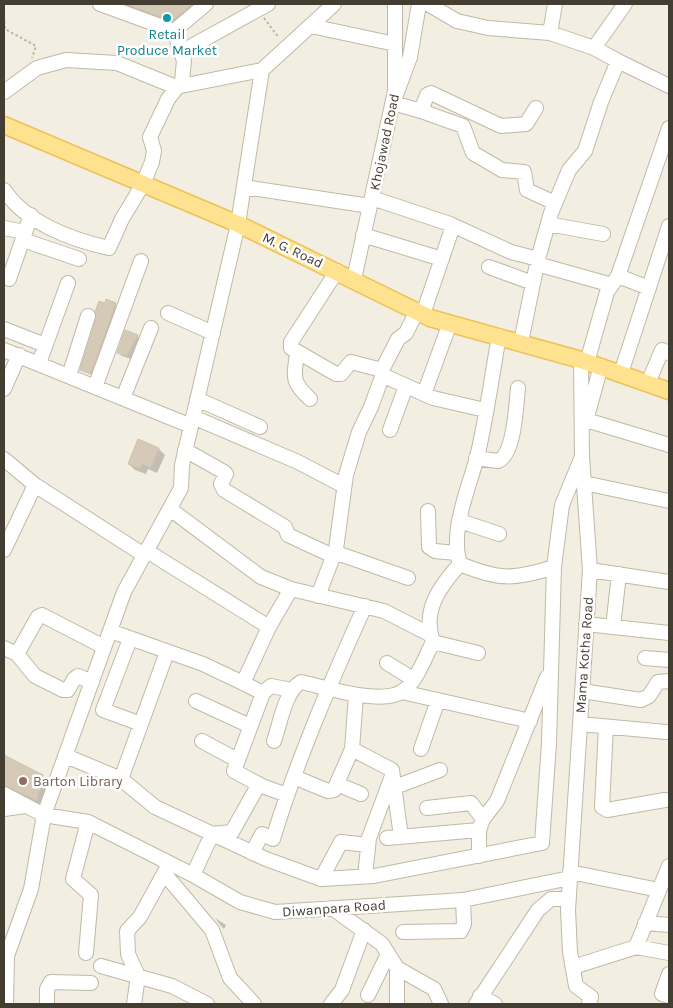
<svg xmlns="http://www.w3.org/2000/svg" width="673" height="1008" font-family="Karla,sans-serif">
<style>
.shadow{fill:#0003}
.building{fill:#d4cab7;stroke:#d0c2aa}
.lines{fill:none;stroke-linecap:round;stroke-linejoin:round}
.minor-casing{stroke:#c1b9a7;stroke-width:16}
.major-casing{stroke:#ecc257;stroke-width:19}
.path{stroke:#c1b395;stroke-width:2;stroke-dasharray:2.5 2.5;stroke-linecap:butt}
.minor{stroke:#fff;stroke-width:14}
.major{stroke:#ffe28f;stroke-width:16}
.culture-dot{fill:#0f9aa8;stroke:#fff;stroke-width:2}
.education-dot{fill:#8d6e63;stroke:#fff;stroke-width:2}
.labels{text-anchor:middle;stroke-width:5;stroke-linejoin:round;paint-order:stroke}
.culture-label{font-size:14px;fill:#0d838f;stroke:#fff}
.street-label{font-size:14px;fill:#443e32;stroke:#fff}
.education-label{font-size:14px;fill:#785e54;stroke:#fff;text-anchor:start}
</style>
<rect width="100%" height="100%" fill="#f3eee2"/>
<path class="shadow" d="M108,4h107l-6,1 -28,24z
M107,301l12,6 -25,69 -12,-6 16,-51z
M137,336l4,3 -10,20 -9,-3 -4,-4z
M139,441l20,8 6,6 -8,18 -9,-4 -2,5 -11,-4 -6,-6z
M4,757l39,19 8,9 -6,23 -41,-19z
M215,918l11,7 -2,4 -3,-3z"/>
<path class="building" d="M125,4h68l-21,17z
M106,299l10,4 -25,71 -11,-4 16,-51 -1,-7 4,-11 6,2z
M125,330l13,5 -11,21 -10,-3z
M138,439l21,9 -8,20 -9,-4 -2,5 -12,-5z
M4,755l39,20 -6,26 -33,-16z"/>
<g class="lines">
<defs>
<path id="minor" d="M100,4l74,27 32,-27
M419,4l-9,53 -17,46 28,8 42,15 10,27 29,17 22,2 3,18 28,13
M428,4l29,17 31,7 62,5 44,15 31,-44
M311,26l84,18
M550,33l5,-29
M181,52l87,-48
M618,61l51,25
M4,92l33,-24 29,-8 51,3 59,24 86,-17
M421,111l6,-16 4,-2 70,33 25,-2 10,-16
M244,187l126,19
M4,190c22,33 68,50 105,58l13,-29 21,-35 9,-22 2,-11 -4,-14 18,-38 14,-18 2,-20 -10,-30
M372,198l78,26 61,28 27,7
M548,224l55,10
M4,228l21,4
M363,235l79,24
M23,240l56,19
M537,264l75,21
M489,267l44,16
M337,271l-46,71v6l45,26h5l10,-12 31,8
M618,276l31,12
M9,279l22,-64
M354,279l41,-188v-87
M168,313l45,20
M423,314l30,-88
M4,329l41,16
M499,336c-7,39 -12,78 -21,117 -8,34 -29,76 -18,111 39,16 53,16 94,3l8,-62 19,-46
M521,342l17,-83 13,-46 18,-43 16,-19 16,-49 17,-41 -24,-13
M4,350l187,76
M297,353c-3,25 -6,28 13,46
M581,360l1,96 8,114 -22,340 2,42 6,34 15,11 -2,7
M587,362l20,-70 11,-16 51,-148
M39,363l29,-80
M621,373l48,-147
M382,375l51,23 52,12
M69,376l19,-60
M648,383l14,-33 7,3
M95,387l46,-126
M4,389l15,-34
M424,394l26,-71
M123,398l28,-70
M197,399l63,28
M193,417l105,45 46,24
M587,417l14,-51
M586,420l83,25
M390,430l16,-44
M185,450l39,22 2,2 -5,10 3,6 61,37 3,8 45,21
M476,458l22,3c17,-7 18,-56 20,-73
M4,459l31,26
M584,483l85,18
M170,509l91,68 30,12 93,22 47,24
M428,511l1,36 6,4 21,2
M460,521l39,13
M4,550l31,-65 109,70
M147,551l122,76 22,-38
M334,552l74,26
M590,570l79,12
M318,596l18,-47 10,-74 13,-43 12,-25 11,-30v-7l16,-31 8,-6 11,-22
M586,624l83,9
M613,627l6,-53
M110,631l93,33 40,19 26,-56
M130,639l-27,71 38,14 -20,55 34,28 111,52 55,20 53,-3 168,-33 7,-100 5,-176
M433,642l45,11
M4,648l13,6 18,22 28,14h5l6,-11 4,-3 14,6
M17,654l21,-37 4,-2 62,32
M645,658l24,2
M387,663l26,16
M243,683l20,10 -29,78 28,15 25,9
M582,691l59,9 8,-4 9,-14 11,-1
M402,692l128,29
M263,693l8,-7 21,4
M196,701l54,25
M141,724l26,-72
M580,724l86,8
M606,727l-4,80 5,3 58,-10
M202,741l35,19
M274,741c6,-17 11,-50 27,-59 24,5 81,24 102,9 14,-10 22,-34 30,-49 -11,-31 6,-55 27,-78
M352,749l40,21 9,67
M421,749l17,-49
M66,756l55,23
M294,777l34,14 6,-1 18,-41 4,-54
M337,784l24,10
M395,787l45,-17
M4,794l40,21 44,7 105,53 47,27 35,10 188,-12 107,-22
M427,808l44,-5 12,16
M4,809l21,-3
M387,838l92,-8
M252,853l10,-19 11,5c24,-79 58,-158 92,-233
M479,856v-26l4,-11 14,-18 50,-124
M570,872l89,18
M164,873l48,57 18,48 24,26
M193,875l19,-41 20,-2 27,-48
M365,876l4,-38 23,-62
M321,879l20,-37 27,3
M332,908l50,36 15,24v36
M645,923l24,2
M403,932l58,-1 3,-7 -1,-24
M636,947l33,6
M86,953l5,-58 -18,-16 15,-57
M101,966l71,20 35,18
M573,967l63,-20 33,-81
M397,968l37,21 7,15
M669,974l-7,20 7,2
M368,995l20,-41
M480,996l15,8
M6,1004l1,-48 24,-67 13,-74 80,-223 57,-104 1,-23 56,-241 24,-154 72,-66
M47,1004v-15l4,-7 40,1
M134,1004l4,-28 -10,-22 -1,-23 13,-14 28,-51
M331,1004l11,-14 22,-60
M476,1004l62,-94 13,-11h18"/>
<path id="major" d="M4,125l234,99 192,94 151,42 88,31"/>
</defs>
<use href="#minor" class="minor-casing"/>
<use href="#major" class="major-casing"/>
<path class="path" d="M4,16l1,13 31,17 -4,12
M264,18l15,20"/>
<use href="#minor" class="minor"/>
<use href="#major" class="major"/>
</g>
<circle class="culture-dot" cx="167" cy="18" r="5"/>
<circle class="education-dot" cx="23" cy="781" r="5"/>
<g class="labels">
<g class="culture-label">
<text x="167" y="39">Retail<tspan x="167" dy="16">Produce Market</tspan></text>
</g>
<g class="street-label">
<text transform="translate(384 142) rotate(-78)" y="5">Khojawad Road</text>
<text transform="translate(293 250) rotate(25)" y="5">M. G. Road</text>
<text transform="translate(584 655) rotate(-86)" y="5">Mama Kotha Road</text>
<text transform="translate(334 908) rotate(-4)" y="5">Diwanpara Road</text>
</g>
<g class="education-label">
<text x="33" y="786">Barton Library</text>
</g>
</g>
<rect width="673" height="1008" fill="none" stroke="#443e32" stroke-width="10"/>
</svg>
